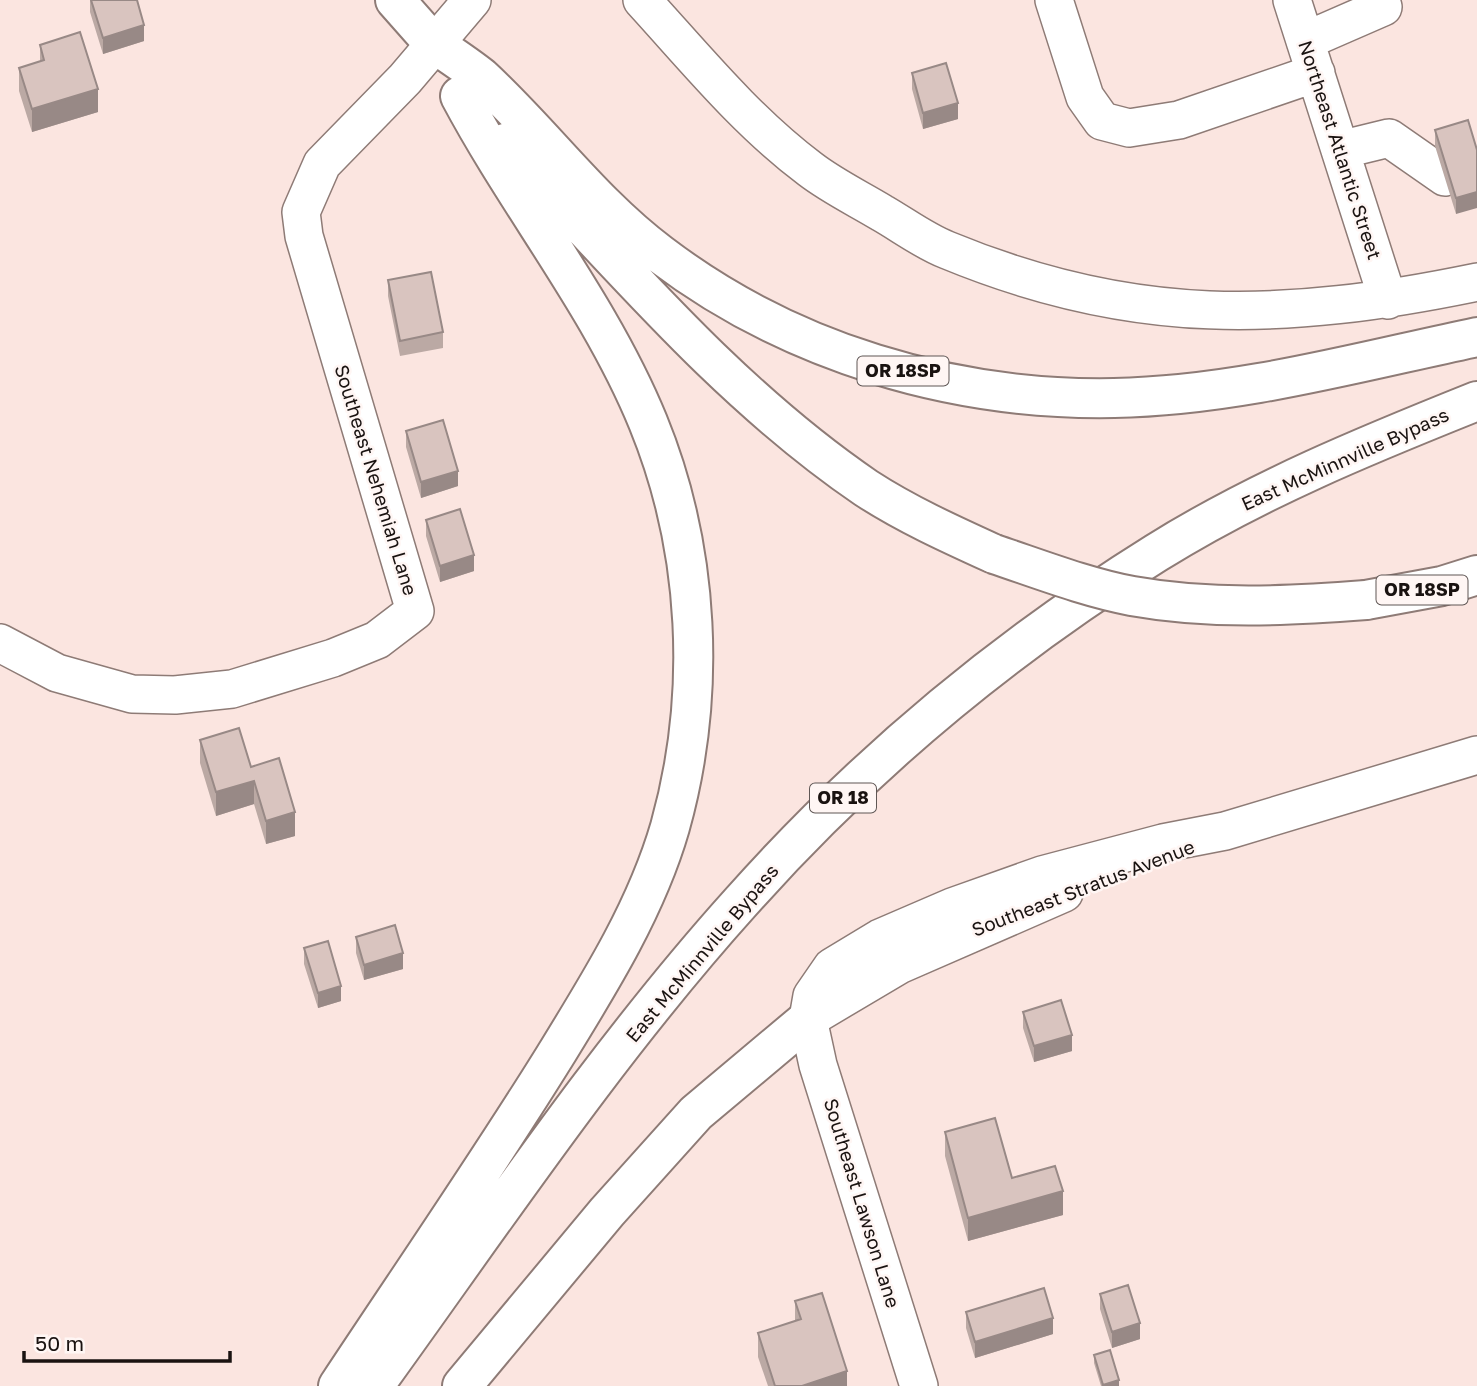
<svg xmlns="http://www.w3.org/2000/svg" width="1477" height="1386" font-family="'Golos Text',sans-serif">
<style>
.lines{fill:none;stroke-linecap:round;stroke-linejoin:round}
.minor-casing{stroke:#8e7b76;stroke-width:40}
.major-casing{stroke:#8e7b76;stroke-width:42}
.highway-casing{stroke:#8e7b76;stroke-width:42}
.minor{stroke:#fff;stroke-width:37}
.major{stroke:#fff;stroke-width:38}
.highway{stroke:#fff;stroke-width:38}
.highway-bridge-casing{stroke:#8e7b76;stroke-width:42;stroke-linecap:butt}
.highway-bridge{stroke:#fff;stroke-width:38}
.wall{fill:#bba9a4}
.shaded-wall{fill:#988986}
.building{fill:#d9c4bf;stroke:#988986;stroke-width:2}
.labels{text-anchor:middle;stroke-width:5;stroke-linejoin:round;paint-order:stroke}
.shield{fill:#fff6f4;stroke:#5f5755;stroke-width:2}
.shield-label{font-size:18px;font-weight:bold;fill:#1a1311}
.street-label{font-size:19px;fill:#1a1311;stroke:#fff6f4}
</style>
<rect width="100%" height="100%" fill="#fbe5e0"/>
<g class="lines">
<defs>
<path id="minor" d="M642,0c53,58 104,121 168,169 22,17 49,30 72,44 21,12 42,28 65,37 186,77 336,72 530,32
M1054,0l31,97 17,24 27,7 50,-8 137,-47
M1292,0l96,300
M1305,41l78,-34 -2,-7
M1340,150l49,-12 56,39
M0,643l57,30 75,21 43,1 57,-6 101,-31 44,-18 38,-29 -111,-375 -3,-24 21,-48 83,-85 67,-79
M808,1019l91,-54 165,-72
M919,1386l-101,-321 -10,-46 4,-23 20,-29 48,-29 72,-31 90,-32 121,-32 62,-12 252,-76"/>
<path id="major" d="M395,0l38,43"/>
<path id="highway" d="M433,43c16,11 33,22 48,34 62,57 111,126 179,177 129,98 292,147 454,144 122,-2 244,-36 363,-61
M505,143c114,120 223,251 361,345 40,26 84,46 128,66
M1366,600l76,-14 35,-11
M338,1386c72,-109 146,-216 215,-327 45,-73 93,-149 117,-232 37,-132 30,-278 -22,-405 -48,-117 -129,-215 -188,-326
M374,1386c118,-163 231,-333 366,-483 120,-135 262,-254 416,-350 101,-63 211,-108 321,-152
M462,1386l145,-174 89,-99 112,-94"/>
</defs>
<use href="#minor" class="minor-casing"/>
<use href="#major" class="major-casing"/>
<use href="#highway" class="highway-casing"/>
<use href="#minor" class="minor"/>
<use href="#major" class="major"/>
<use href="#highway" class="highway"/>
<defs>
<path id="highway-bridge" d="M994,554c45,15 91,33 138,42 78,14 155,10 234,4"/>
</defs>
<use href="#highway-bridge" class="highway-bridge-casing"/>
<use href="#highway-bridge" class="highway-bridge"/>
</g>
<path class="wall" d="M90,0h47l7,41 -41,13 -13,-42z
M40,45l58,67 -66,20 -13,-41v-23l21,-6z
M912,73l46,46 -35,10 -11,-40z
M1468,120l-12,94 -21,-68v-16z
M388,280l55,52v16l-43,8 -12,-60z
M406,431l52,55 -37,12 -15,-51z
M426,520l48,51 -34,11 -14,-46z
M200,740l51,27 44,69 -29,8 -12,-40 -38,12 -16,-53z
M356,937l47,32 -39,11 -8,-27z
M304,948l37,53 -23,7 -14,-44z
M1023,1012l49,39 -38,11 -11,-34z
M945,1132l67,46 51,37 -95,26 -23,-85z
M1100,1294l40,45 -28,9 -12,-39z
M795,1301l52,85h-79l-10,-29v-24l37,-12z
M966,1312l87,22 -78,24 -9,-30z
M1094,1355l25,31h-18l-7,-23z"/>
<path class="shaded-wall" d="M144,25v16l-41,13v-16z
M98,89v23l-66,20v-23z
M958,103v16l-35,10v-16z
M1477,192v16l-21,6v-16z
M458,471v15l-37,12v-16z
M474,555v16l-34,11v-16z
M254,781v23l-38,12v-24z
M295,812v24l-29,8v-23z
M403,953v16l-39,11v-15z
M341,986v15l-23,7v-15z
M1072,1035v16l-38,11v-16z
M1063,1191v24l-95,26v-23z
M1053,1318v16l-78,24v-16z
M1140,1323v16l-28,9v-16z
M847,1371v15h-45z
M1119,1380v6h-16v-1z"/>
<path class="building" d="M91,0h46l7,25 -41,13z
M80,32l18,57 -66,20 -13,-41 25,-8 -4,-15z
M946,63l12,40 -35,10 -11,-40z
M1468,120l9,30v42l-21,6 -21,-68z
M431,272l12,60 -43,9 -12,-61z
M443,420l15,51 -37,11 -15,-51z
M460,509l14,46 -34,11 -14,-46z
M239,728l12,39 28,-9 16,54 -29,9 -12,-40 -38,11 -16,-52z
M395,925l8,28 -39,12 -8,-28z
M328,941l13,45 -23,7 -14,-45z
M1061,1000l11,35 -38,11 -11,-34z
M995,1118l17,60 43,-12 8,25 -95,27 -23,-86z
M1128,1285l12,38 -28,9 -12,-38z
M1044,1288l9,30 -78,24 -9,-30z
M822,1293l25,78 -45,15h-27l-17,-53 43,-14 -6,-18z
M1110,1350l9,30 -16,5 -9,-30z"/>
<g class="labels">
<g class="shield">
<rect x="857.5" y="356.5" width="91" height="29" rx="5"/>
<rect x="1376.5" y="575.5" width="91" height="29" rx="5"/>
<rect x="810" y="783.5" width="66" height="29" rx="5"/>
</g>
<g class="shield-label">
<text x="903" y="377">OR 18SP</text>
<text x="1422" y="596">OR 18SP</text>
<text x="843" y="804">OR 18</text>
</g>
<g class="street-label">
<text transform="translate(1340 150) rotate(72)" y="7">Northeast Atlantic Street</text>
<text transform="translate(1345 459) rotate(-24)" y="7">East McMinnville Bypass</text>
<text transform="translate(376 480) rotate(73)" y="7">Southeast Nehemiah Lane</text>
<text transform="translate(1083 888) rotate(-21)" y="7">Southeast Stratus Avenue</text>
<text transform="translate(702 953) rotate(-50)" y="7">East McMinnville Bypass</text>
<text transform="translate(862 1203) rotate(73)" y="7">Southeast Lawson Lane</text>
</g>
</g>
<path d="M24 1351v10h206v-10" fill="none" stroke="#1a1311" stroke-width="3.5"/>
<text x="35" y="1351" font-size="21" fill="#1a1311" stroke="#fff6f4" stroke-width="5" paint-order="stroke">50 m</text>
</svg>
